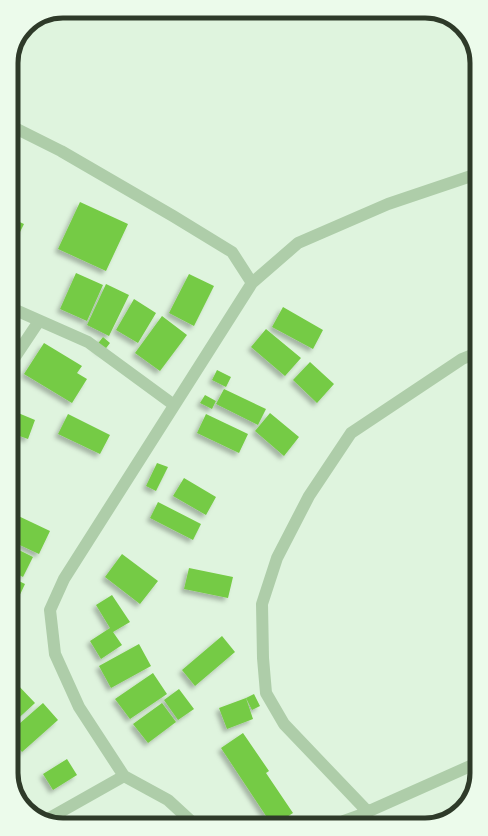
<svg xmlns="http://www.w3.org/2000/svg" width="488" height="836" font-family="Cabin,sans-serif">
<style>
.building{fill:#75cb44;filter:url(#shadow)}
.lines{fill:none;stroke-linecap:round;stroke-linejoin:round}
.street{stroke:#aecda9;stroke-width:12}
.rim{fill:none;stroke:#2e3a29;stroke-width:5}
</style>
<defs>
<filter id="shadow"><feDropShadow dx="-3.5" dy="3.5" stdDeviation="2" flood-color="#0004"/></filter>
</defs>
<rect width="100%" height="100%" fill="#dff4de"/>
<path class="building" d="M11,161l6,3 -6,14z
M80,202l48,22 -22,47 -48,-22z
M11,218l13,6 -13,26z
M76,273l27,12 -16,36 -27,-12z
M189,274l25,12 -20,40 -25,-13z
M106,284l23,11 -20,41 -22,-11z
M134,299l22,14 -18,30 -22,-13z
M283,307l40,23 -10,19 -41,-22z
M162,316l25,19 -27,36 -25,-18z
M266,329l35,29 -16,18 -34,-29z
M103,337l7,6 -7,9 -7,-6z
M44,343l38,23 -5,7 10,6 -15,24 -48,-29z
M310,362l24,22 -17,19 -24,-23z
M217,370l14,7 -5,10 -14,-7z
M224,389l42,20 -8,16 -42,-21z
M205,395l11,6 -4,8 -12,-6z
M11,410l24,10 -7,19 -17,-6z
M270,413l29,24 -15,19 -29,-25z
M68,414l42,21 -10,19 -42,-20z
M206,414l42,20 -9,19 -42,-20z
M157,463l11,4 -12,24 -10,-5z
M184,478l32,19 -10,18 -33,-19z
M158,502l43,22 -8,16 -43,-22z
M12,513l38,18 -11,23 -28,-13z
M11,546l22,11 -10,20 -12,-6z
M122,554l36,27 -18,23 -35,-27z
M189,568l44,9 -5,21 -44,-9z
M11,577l14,7 -9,19 -5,-3z
M112,595l18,27 -17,10 9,13 -21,14 -11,-18 20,-13 -14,-23z
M222,636l13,16 -40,34 -13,-16z
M139,644l12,22 -40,22 -12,-22z
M153,673l14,21 -37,25 -15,-20z
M15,682l20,21 -24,22v-40z
M179,689l15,20 -16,11 -14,-20z
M254,694l6,12 -8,4 -6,-12z
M246,698l7,21 -26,10 -8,-21z
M43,703l15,17 -36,32 -11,-13v-8z
M162,703l14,19 -28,21 -15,-19z
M243,733l26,38 -3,2 27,40 -14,9h-9l-49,-74z
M67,759l10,16 -24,15 -10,-16z"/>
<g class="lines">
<path class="street" d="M11,126l50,25 112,65 59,36 20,31
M11,308l77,34 86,63
M11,363l28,-42
M124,776l44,24 25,23
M368,812l-84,-88 -18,-31 -3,-35 -1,-54 15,-46 32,-62 42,-63 111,-74 15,-6
M46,820l78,-44 -45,-69 -24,-53 -5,-44 14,-31 188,-296 46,-40 90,-39 89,-30
M344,821l14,-5 119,-53"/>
</g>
<path d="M0 0H488V836H0ZM63 18H425A45 45 0 0 1 470 63V773A45 45 0 0 1 425 818H63A45 45 0 0 1 18 773V63A45 45 0 0 1 63 18Z" fill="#ecfbeb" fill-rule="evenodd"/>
<path class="rim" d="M63 18H425A45 45 0 0 1 470 63V773A45 45 0 0 1 425 818H63A45 45 0 0 1 18 773V63A45 45 0 0 1 63 18Z"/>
</svg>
